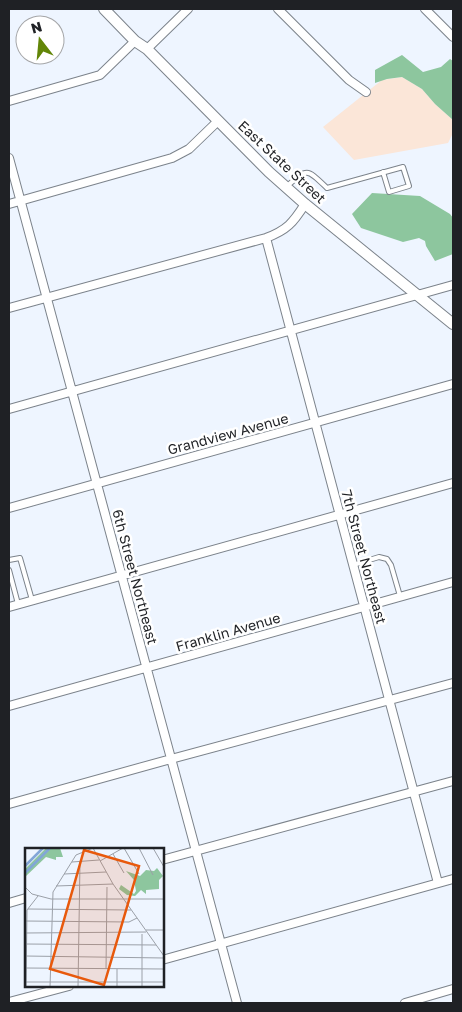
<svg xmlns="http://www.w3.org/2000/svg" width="462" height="1012" font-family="'Golos Text',sans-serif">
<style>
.industrial{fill:#fbe6d8}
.forest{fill:#8dc69e}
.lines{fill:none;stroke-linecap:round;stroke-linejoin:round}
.service-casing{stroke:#7c838b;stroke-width:6}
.minor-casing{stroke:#7c838b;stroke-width:10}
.tertiary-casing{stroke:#7c838b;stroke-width:12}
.service{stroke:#fff;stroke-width:4}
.minor{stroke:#fff;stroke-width:8}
.tertiary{stroke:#fff;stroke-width:10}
.labels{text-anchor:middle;stroke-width:5;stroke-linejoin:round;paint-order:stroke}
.street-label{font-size:14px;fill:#1f2125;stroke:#fff}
.inset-river{fill:none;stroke:#82a6d7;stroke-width:2.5}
.inset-road{fill:none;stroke:#9ba0a8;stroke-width:1}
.view{fill:#e8590c;fill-opacity:0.15;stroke:#e8590c;stroke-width:2.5}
.inset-edge{fill:none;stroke:#1f2125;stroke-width:2.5}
</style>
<rect width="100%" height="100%" fill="#eef5ff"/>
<path class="industrial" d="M402,77l20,12 13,15 18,16v13l-5,10 -94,17 -31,-33 59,-47z"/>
<path class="forest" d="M402,55l21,17 18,-5 9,-8 3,2v59l-18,-16 -13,-15 -20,-12 -15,2 -12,4v-13z
M372,193l48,3 30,18 3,4v36l-18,7 -9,-15 -1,-5 -6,-3 -16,4 -42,-14 -9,-14z"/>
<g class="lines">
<defs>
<path id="service" d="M286,187c22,-19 20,-19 41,1l76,-21 6,19 -20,6 -6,-20
M9,560l11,-2 12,42
M353,565l26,-8 8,2 4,6 9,31
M9,570l9,34"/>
<path id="minor" d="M278,9l71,71 17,12
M425,9l28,28
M147,49l41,-40
M9,101l91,-26 35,-34
M9,158l228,845
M9,204l163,-46 17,-9 29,-28
M266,238l172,645
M9,308l257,-70c21,-8 27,-15 39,-34
M9,409l444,-124
M9,508l444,-124
M9,607l444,-124
M9,706l444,-124
M9,804l162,-45 282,-76
M162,860l291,-79
M9,903l17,-5
M162,960l291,-81
M9,1002l60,-16
M405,1003l48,-14"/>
<path id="tertiary" d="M104,9l31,32 12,8 122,123 36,32 148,120"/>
</defs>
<use href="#service" class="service-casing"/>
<use href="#minor" class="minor-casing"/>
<use href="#tertiary" class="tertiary-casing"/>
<use href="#service" class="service"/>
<use href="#minor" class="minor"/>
<use href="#tertiary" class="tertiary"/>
</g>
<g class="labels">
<g class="street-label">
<text transform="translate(282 162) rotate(43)" y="5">East State Street</text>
<text transform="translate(228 434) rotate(-15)" y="5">Grandview Avenue</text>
<text transform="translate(364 557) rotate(75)" y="5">7th Street Northeast</text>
<text transform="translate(135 577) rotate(75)" y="5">6th Street Northeast</text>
<text transform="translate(228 632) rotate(-16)" y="5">Franklin Avenue</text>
</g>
</g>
<g transform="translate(25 848)">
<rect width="139" height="139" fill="#eef5ff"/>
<path d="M21,0h14l3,9h-7v3l-10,-3 -21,20v-8zM132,20l6,8 -4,4v9l-13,1v4l-5,-4 -6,6 -8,-1 -8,-6 2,-4 13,9 2,-3 -2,-11 -8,-9 14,5 6,-6 8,1z" fill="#8dc69e"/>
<path class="inset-river" d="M0,18l18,-18M0,25l25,-25"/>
<path class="inset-road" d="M68,0l20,36 51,72M99,0l15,26M114,0l14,27M128,0l11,19M88,6l11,19M75,13l23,-13M47,14l27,-2M39,26l42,-2M31,38l57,-2M0,39l7,7 19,5h113M3,61l103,1M2,62l11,-14M0,73l104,1 8,-4M121,82h18M0,85l121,-1M0,96l131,1M0,108l139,2M0,120l139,1M81,121l1,-82M0,134h139M1,139l1,-77M25,139l3,-95 23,-37 17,-7M53,139l2,-125M92,139v-18M117,139v-53"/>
<path class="view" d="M59,2l55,16 -35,119 -54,-16z"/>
<rect width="139" height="139" class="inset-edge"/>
</g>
<rect width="462" height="1012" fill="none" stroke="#1f2125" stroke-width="20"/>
<g transform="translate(40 40) rotate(344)"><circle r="24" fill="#ffffff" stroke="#a5a6a8"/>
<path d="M0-4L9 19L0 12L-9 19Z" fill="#628608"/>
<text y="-8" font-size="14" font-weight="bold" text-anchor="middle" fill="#1f2125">N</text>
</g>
</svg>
